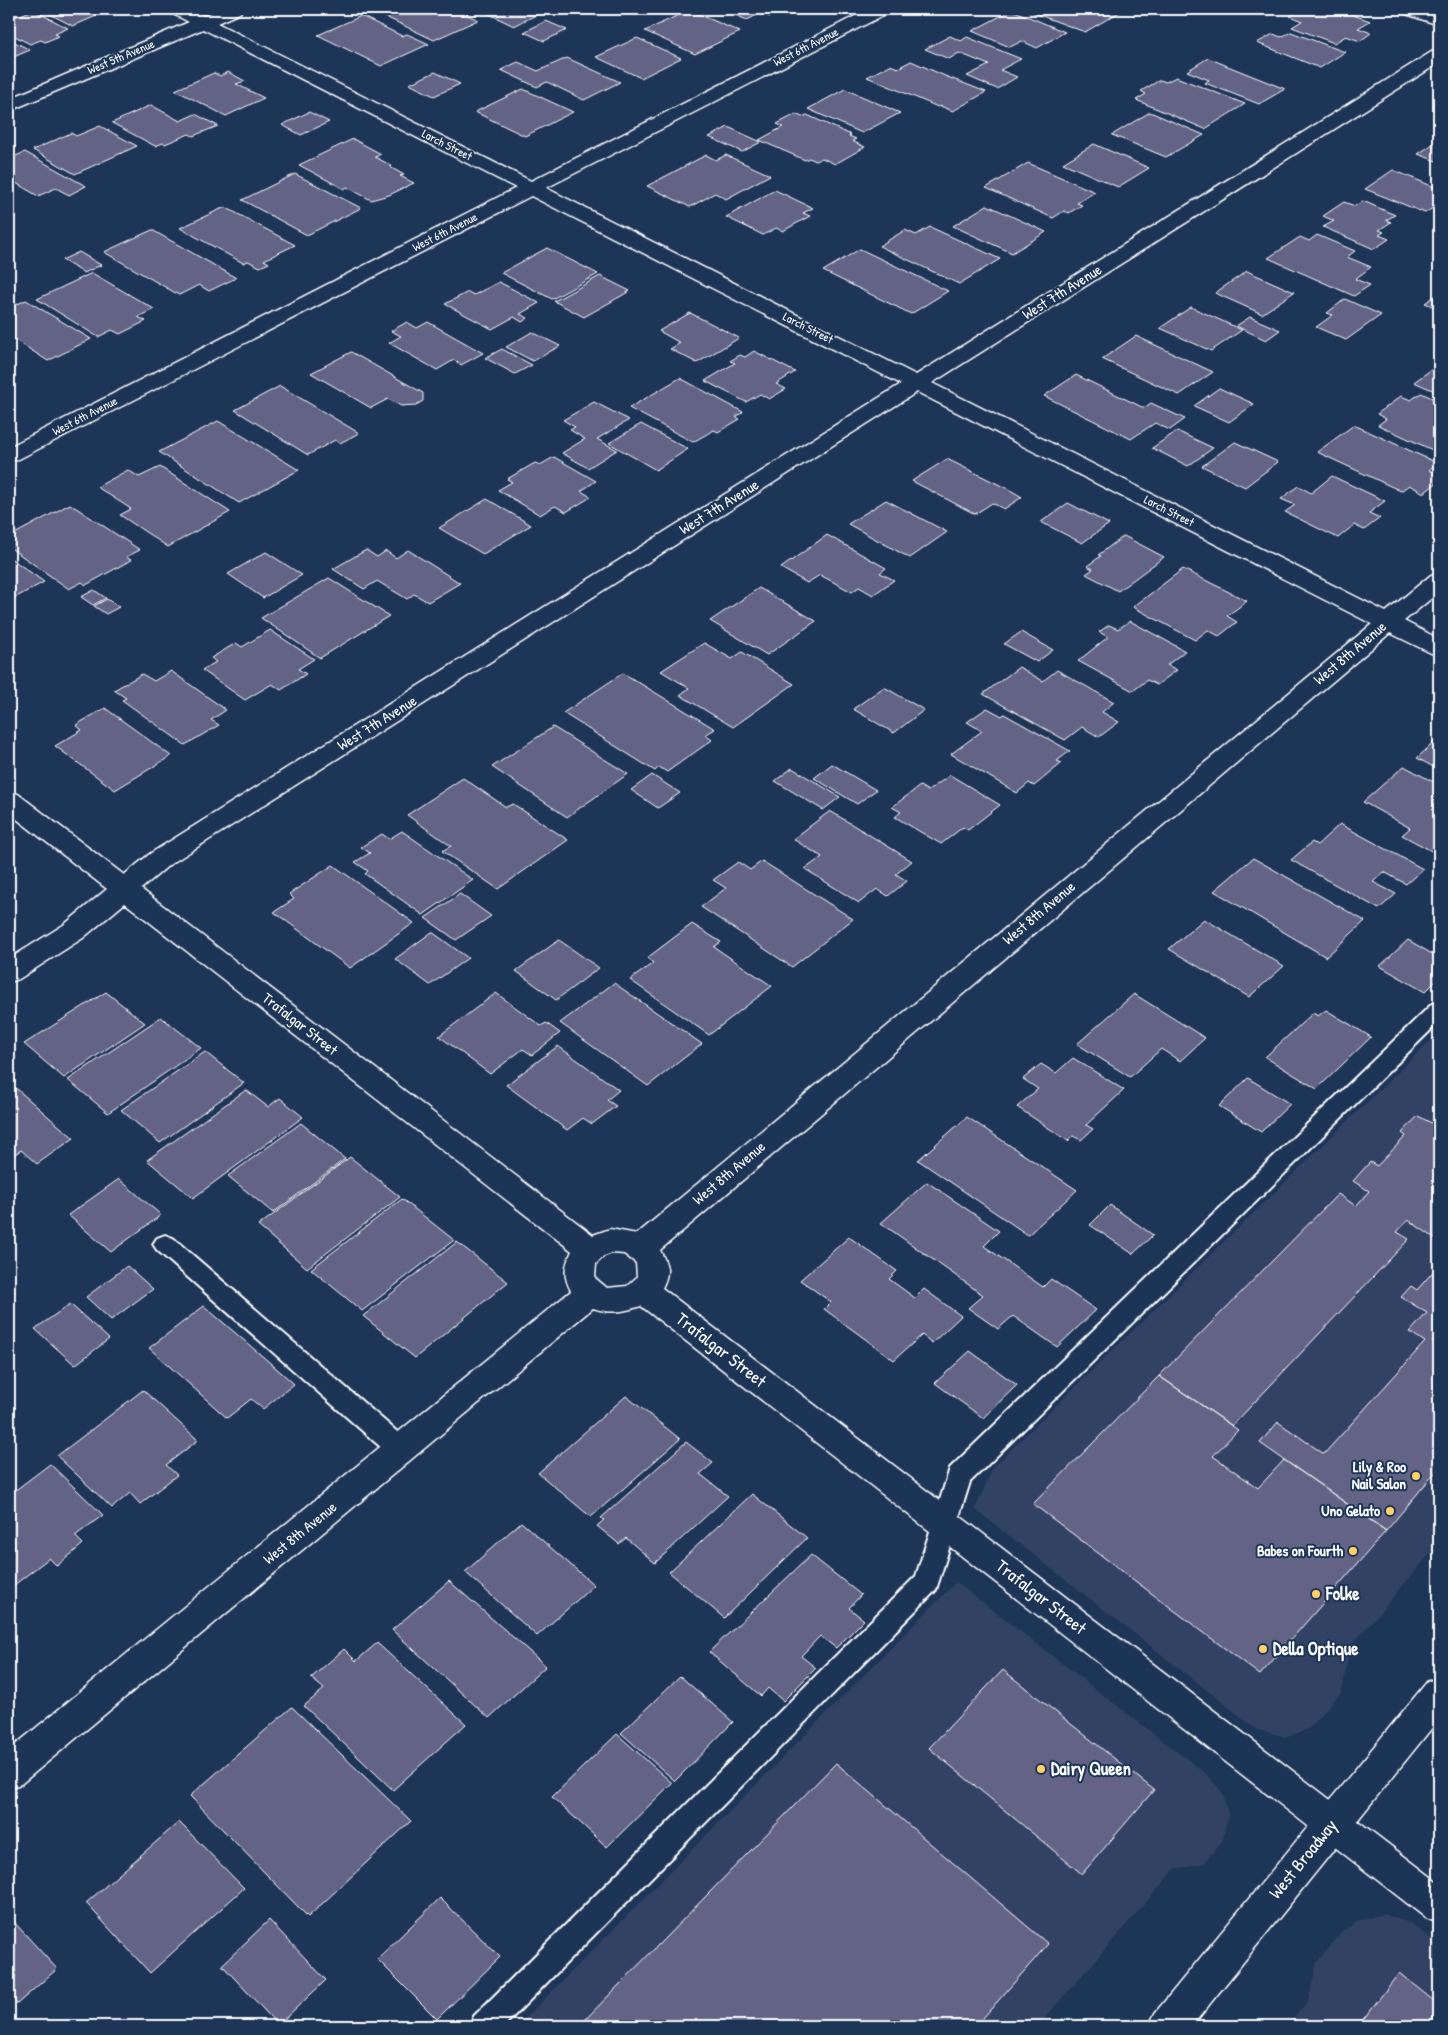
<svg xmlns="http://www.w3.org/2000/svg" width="1448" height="2035" font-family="'Patrick Hand',sans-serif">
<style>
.built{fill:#324365}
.building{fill:#636386;stroke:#fff}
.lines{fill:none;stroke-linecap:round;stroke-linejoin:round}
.service-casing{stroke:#fff;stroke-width:4}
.minor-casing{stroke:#fff;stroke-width:3}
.secondary-casing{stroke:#fff;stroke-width:3}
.service{fill:#1d3557;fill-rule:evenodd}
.minor{fill:#1d3557;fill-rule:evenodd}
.secondary{fill:#1d3557;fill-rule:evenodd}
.poi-dot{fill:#ffd166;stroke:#1d3557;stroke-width:2}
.labels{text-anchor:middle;stroke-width:4;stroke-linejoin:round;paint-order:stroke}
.far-street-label{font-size:12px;fill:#fff;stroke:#1d3557}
.street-label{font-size:15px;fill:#fff;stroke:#1d3557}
.poi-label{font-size:15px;font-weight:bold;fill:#fff;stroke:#1d3557;text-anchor:end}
.near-street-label{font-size:18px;fill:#fff;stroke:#1d3557}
.near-poi-label{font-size:18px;font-weight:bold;fill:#fff;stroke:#1d3557;text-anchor:start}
</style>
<rect width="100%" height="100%" fill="#1d3557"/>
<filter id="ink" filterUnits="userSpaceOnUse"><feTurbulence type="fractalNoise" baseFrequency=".02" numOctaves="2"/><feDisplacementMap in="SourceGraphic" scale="10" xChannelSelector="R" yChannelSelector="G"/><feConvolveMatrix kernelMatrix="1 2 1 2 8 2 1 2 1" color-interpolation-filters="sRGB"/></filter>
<g filter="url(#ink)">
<path class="built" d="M1439,1032v511l-89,104 -8,44 -32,37 -23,9 -29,-7 -283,-221 18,-42z
M956,1582l250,192 17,19 5,21 -5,26 -20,24 -28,5 -137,157h-520z
M1384,1914l26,9 29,22v81h-151l20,-25 9,-39 24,-30 16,-11z"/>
<path class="building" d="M40,9h55l-2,1 8,4 -28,12z
M374,9h90l7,3 -5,2 12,6 -44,20 -63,-30z
M497,9h51l-34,17 -27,-13z
M721,9h66l-17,8 -9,-4 -14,7z
M1023,9h102l-40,23z
M1302,9h35l33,12 -12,7 13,5 -11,8 -14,-5 -12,7 -42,-16 10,-6 -12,-5z
M33,10l35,18 -13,6 4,2 -14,6 -4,-2 -11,4 -21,-11v-10l7,-3 -3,-2z
M689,10l51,22 -45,22 -50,-23z
M1012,10l53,22 -28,16 -15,-7 -12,6 -38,-16z
M361,16l41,20 5,-2 22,10 -48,22 -63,-31z
M546,21l21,9 -23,11 -20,-9z
M1291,32l54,20 -25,16 -63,-25 16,-9 8,3z
M950,36l11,5 6,-4 54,22 -21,11 17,7 -20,12 -30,-13 22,-11 -30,-12 -10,6 -24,-10z
M637,38l44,20 -40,20 -45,-21z
M9,39l21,11 -21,9z
M567,58l53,24 -36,18 -37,-18 -10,5 -36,-17 17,-8 20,9z
M1208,58l22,9 55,22 -26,15 -54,-21 4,-3 -22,-9z
M911,61l34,15 41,16 -33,19 -13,-5 -2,1 -71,-30 23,-12 8,3z
M228,72l17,9 -9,3 28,14 -38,18 -51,-26 39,-17 6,3z
M435,72l25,12 -26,12 -25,-12z
M1176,77l69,27 -40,25 -69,-29 10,-6 -5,-3 19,-11 6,2z
M523,89l50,23 -48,24 -50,-24z
M845,89l55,24 -38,20 -54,-24z
M151,105l29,16 15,-7 23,12 -25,10 -4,-2 -24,10 -2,-1 -8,3 -43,-23z
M309,112l20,10 -28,13 -19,-10z
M1150,112l54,23 -38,22 -54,-22z
M796,114l6,3 5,-2 44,20 -2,1 7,3 -4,2 13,6 -30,17 -13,-6 -6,3 -7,-3 -4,2 -46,-20 24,-13 -6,-3z
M100,126l37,20 -62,28 -42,-24 38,-17 5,3z
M728,127l33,15 -19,10 -33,-15z
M353,139l28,15 -6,3 17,9 -2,1 14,8 -4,1 14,7 -25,12 -18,5 -24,-13 -3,2 -45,-24z
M1439,140v22l-21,-8z
M1094,144l55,24 -31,19 -55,-24z
M25,152l50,28 11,6 -17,9 -13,-7 -18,8 -29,-17v-20z
M706,155l10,5 10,-5 44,20 -44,24 -11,-6 -25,14 -43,-21z
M1028,163l67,29 -18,11 5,2 -13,8 -5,-2 -11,7 -67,-30z
M1393,170l46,19v15l-14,9 -60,-24z
M295,174l66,34 -54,27 -65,-35z
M775,190l38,18 -10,5 7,3 -27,15 -7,-3 -13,7 -37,-18z
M1363,201l32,14 -9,5 5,2 -12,8 5,2 -5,3 10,4 -15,10 -51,-22 11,-6 -11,-5 21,-14 11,4z
M987,205l59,27 -34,21 -59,-27z
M225,207l70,38 -31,15 5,3 -9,4 -12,-6 -5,2 -63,-35z
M930,227l70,32 -41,25 -80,-38 26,-16 11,5z
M152,230l74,42 10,6 -27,13 -10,-6 -20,10 -75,-43z
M1317,235l38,16 -8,6 24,10 -16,12 15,6 -16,11 -86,-38 32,-21 9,4z
M547,248l51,26 -46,25 -51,-26z
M860,249l88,42 -37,23 -88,-43z
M79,252l22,13 -17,8 -22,-13z
M1247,271l47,21 -32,22 -47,-21z
M92,273l62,36 -16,8 8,4 -26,13 -8,-4 -14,7 -61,-38z
M600,276l30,15 -46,26 -30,-16z
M499,282l40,21 -19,11 8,4 -6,4 -8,-5 -22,12 -47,-25 23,-12 6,3z
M1439,293v16l-14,-6z
M1345,299l36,16 -35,25 -30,-13 17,-12 -6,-2z
M26,300l65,39 -43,22 -39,-25v-28z
M1191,307l51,23 -31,21 -51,-23z
M690,313l22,11 27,14 -42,25 -27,-14 10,-6 -21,-12z
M1250,317l30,13 -14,10 -30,-14z
M407,322l10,6 11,-6 55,31 -22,12 -7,-5 -17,10 -48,-27 12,-7 -10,-5z
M532,332l28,14 -27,15 -27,-14z
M1136,336l77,36 -34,23 -77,-36z
M502,349l30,16 -17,9 -30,-16z
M754,351l41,21 -19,12 10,5 -17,10 -9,-5 -14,8 -41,-21 30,-18 -5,-2 10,-6 5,2z
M351,352l72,41v8l-7,4 -15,1 -13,-7 -17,9 -60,-35z
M1439,364v29l-25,-11z
M1076,375l68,33 7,-5 34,16 -15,11 -15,-7 -24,16 -87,-43z
M680,378l63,34 -7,5 4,2 -22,13 -4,-2 -21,12 -64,-34z
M280,386l79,47 -19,10 -5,-3 -27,15 -73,-45z
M1219,388l35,16 -25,18 -35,-16z
M1421,393l18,8v52l-61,-28 8,-6 -9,-5 24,-18 10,4z
M594,402l35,18 -32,19 20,11 -29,18 -26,-15 23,-14 -15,-9 5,-3 -12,-7z
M218,421l81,49 -60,33 -80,-51z
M641,424l47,25 -32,21 -47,-27z
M1354,425l83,38 -8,7 10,5v6l-15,12 -15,-8 -8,6 -84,-39z
M1177,431l36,17 -25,18 -36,-18z
M1235,442l43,20 -33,25 -43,-21z
M554,457l42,24 -15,10 10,6 -25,15 -11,-6 -15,9 -42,-25 14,-8 -5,-3 28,-16 5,2z
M947,459l63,31 12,7 -18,12 -12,-6 -17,11 -63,-33z
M160,467l70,45 -62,35 -48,-32 11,-6 -34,-22 31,-17 11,7z
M1332,476l53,25 -16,12 11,5 -16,12 -10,-5 -16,13 -53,-26 10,-7 -14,-6 17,-13 13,7z
M487,499l44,26 -48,29 -44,-26z
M886,500l61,32 -37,26 -62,-34z
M1068,503l41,21 -27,19 -41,-21z
M70,504l70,46 -14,7 5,3 -45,25 -4,-3 -13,7 -60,-42v-10z
M827,535l59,33 -6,5 14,7 -21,15 -14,-8 -7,5 -32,-17 -13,8 -26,-15z
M1124,536l40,21 -46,34 -32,-17 7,-5 -6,-3 14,-10 -3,-1z
M366,550l11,7 9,-6 10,7 12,-8 52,33 -32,19 -14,-8 -7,5 -30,-18 -13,8 -31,-20z
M266,552l36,23 -39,23 -35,-24z
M9,557l35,25 -35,19z
M1183,569l64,32 -20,15 10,6 -18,14 -11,-6 -13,10 -62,-33z
M329,578l60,38 -69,42 -59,-40z
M759,588l57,33 -49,34 -57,-34z
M94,590l12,8 -13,7 -12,-8z
M107,599l12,8 -13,7 -12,-8z
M1130,621l55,30 -18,14 10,5 -20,15 -10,-5 -14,11 -55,-30 30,-24 -9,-5 10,-7 9,4z
M270,630l44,29 -16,10 8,5 -25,16 -9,-6 -27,16 -43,-30 14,-8 -5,-4 25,-15 6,4z
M1021,632l32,18 -16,12 -33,-18z
M704,643l28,16 10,-7 52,32 -61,43 -53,-32 9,-7 -28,-17z
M1019,667l24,14 14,-11 57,32 -12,10 17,10 -20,15 -17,-10 -17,13 -82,-46z
M171,671l55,39 -15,10 8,5 -34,20 -63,-45 4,-2 -12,-8 28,-16 12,7z
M623,673l92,56 -10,6 7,5 -45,32 -8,-5 -4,4 -92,-58z
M884,687l40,23 -30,23 -41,-24z
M105,708l66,48 -56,34 -60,-44 27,-16 -6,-5z
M987,708l15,8 2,-2 66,37 -13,10 5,2 -28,23 -5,-3 -12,10 -66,-39 31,-23 -15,-9z
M553,727l75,47 -61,43 -75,-50z
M1439,738v32l-22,-12z
M832,764l44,26 -19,14 -43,-26z
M1404,766l35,19v70l-37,-20 8,-7 -47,-26z
M792,768l48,29 -17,13 -48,-29z
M652,775l28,18 -22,15 -27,-18z
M950,775l50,30 -32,25 -5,-3 -22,17 -46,-27 6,-5 -9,-5 28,-21 8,5z
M463,778l43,29 7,-3 55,36 -70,49 -56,-38 9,-5 -44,-31z
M830,811l82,50 -16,13 11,7 -19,15 -11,-7 -18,14 -54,-34 17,-12 -29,-18z
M1340,824l83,45 -17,15 -22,-12 -11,10 23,12 -17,15 -88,-49 21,-18 5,3z
M402,831l13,9 58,40 -50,35 -58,-41 3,-3 -13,-9 15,-9 -9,-6 21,-13 7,5z
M1253,858l112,63 -39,36 -112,-66z
M762,861l91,58 -61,48 -91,-60 25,-19 -13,-8 25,-18 12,8z
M333,865l81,58 -64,45 -76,-56 20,-13 -5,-5z
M460,894l31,22 -35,24 -31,-22z
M1204,919l80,47 -35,31 -80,-48z
M692,924l29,18 -7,5 58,39 -63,49 -79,-55 23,-17 -6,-5z
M432,932l36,26 -38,27 -35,-26z
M559,940l40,28 -43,32 -40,-29z
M1408,940l31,18v20l-14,14 -45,-26z
M614,983l88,61 -54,42 -88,-63z
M106,992l39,31 -81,55 -40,-34z
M496,993l45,33 5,-3 14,10 -28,22 -9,-6 -33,25 -51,-38z
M1134,994l71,44 -25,23 -19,-12 -31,28 -53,-33z
M1326,1010l45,27 -54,52 -52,-32 48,-44 5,3z
M161,1017l40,31 -93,65 -40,-33z
M558,1046l61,44 -12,10 9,6 -24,18 -9,-6 -16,12 -61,-45z
M205,1052l39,31 -84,60 -39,-33z
M1073,1058l51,32 -38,35 7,4 -12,11 -8,-4 -5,5 -51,-34 21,-18 -15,-10 18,-15 15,9z
M1248,1078l42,26 -29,28 -42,-26z
M9,1082l49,43 16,13 -37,26 -16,-14 -12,8z
M246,1090l22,17 12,-9 23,19 -110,81 -46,-38z
M1418,1116l17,9 4,-5v121l-31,-21 -11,12 12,7 -177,187 -73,-50 179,-182 18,12 13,-15 -16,-10 17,-19 7,4 29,-30 -4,-3z
M967,1117l110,73 -49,45 -110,-75z
M301,1123l44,36 -72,54 -45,-37z
M350,1157l50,40 -93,71 -49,-42z
M119,1179l42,36 -50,37 -43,-37z
M927,1182l72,49 -15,15 59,41 8,-8 45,31 -39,37 -44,-31 -15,13 -30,-21 15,-13 -102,-72z
M402,1199l52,41 -92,71 -51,-42z
M1110,1205l43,30 -20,19 -43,-29z
M849,1237l48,34 -8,8 26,19 9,-9 37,27 -29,27 -10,-8 -28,25 -70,-51 7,-7 -31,-22z
M457,1242l51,40 -93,76 -52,-42z
M1439,1265v68l-7,8 7,4v123l-53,63 -126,-88 18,-21 46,32 101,-112 -15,-10 17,-19 -26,-16 10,-11 6,4z
M127,1266l26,23 -42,31 -25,-23z
M70,1304l39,35 -34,26 -40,-36z
M204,1306l79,68 11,10 -31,25 -12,-10 -24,19 -78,-70z
M970,1351l47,34 -34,33 -48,-35z
M1159,1376l79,54 -25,26 45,32 26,-28 102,71 -126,144 -227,-171z
M143,1390l55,50 -32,25 11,10 -37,29 -10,-11 -18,15 -55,-52z
M626,1396l54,43 -89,78 -53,-44z
M686,1442l27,21 -13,11 28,22 -73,67 -29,-25 -7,6 -22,-18 7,-6 -3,-2z
M50,1464l53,51 -28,21 8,8 -26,22 -8,-8 -40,31v-94z
M752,1494l55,44 -83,80 -55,-46z
M521,1522l73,63 -57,51 -72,-64z
M811,1555l50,40 -12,13 15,12 -28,28 -16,-12 -19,20 15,12 -33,33 -15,-13 -7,8 -52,-44z
M449,1581l97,85 -57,52 -97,-88z
M377,1643l89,81 -73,66 -89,-84 20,-17 -13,-11 33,-29 12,12z
M1003,1670l151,120 -72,84 -153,-126z
M680,1676l53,46 -58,59 -54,-48z
M292,1707l119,114 -103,96 -118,-121z
M617,1734l55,49 -65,64 -55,-50z
M836,1763l212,181 -72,82h-397z
M179,1822l65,66 -94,85 -64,-70z
M440,1898l60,59 -63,62 -60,-60z
M269,1920l57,60 -48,45 -56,-60z
M13,1921l44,48 -40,35 -8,-9v-70z
M1399,1973l40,32v21h-81z"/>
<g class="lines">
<defs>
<path id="service" d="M1439,1001v21l-469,460 -34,108 -432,436h-34l4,-10 442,-440 34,-108 482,-464z
M165,1235l8,3 237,205 3,7 -3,7 -9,3 -9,-3 -235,-207 -4,-6 4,-6z"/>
<path id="minor" d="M168,9h22l14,7 16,-7h22l-2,4 -23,10 314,158 338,-172h21l-2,4 -342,175 370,187 517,-324 6,-1v13l-507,320 454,229 45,-37 8,-2v19l-35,29 35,18v16l-8,-2 -41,-20 -730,617c8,16 10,22 2,38l777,595v40l-13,-5 -785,-612c-18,6 -30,8 -48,2l-572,476 -12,4v-38l562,-459c-8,-15 -7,-24 1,-40l-447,-348 -42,35 -64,41 -10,3v-23l56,-35 42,-35 -98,-76v-21l9,2 106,81 27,-22 750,-469 -370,-188 -514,264 -8,1v-14l507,-259 -313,-159 -194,82v-12l180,-77 -18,-9zM917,392l455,232 -735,610 -27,-5 -17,6 -452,-346 28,-24zM612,1253l12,1 12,9 1,14 -10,9 -20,2 -12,-10 1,-14 8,-8z
M1400,9h24l15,5v11l-36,-12z"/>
<path id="secondary" d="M1439,1677v42l-247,307h-43l6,-13 272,-331z"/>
</defs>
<use href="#service" class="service-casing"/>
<use href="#minor" class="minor-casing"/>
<use href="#secondary" class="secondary-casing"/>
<use href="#service" class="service"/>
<use href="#minor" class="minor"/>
<use href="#secondary" class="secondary"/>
</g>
</g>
<g class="poi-dot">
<circle cx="1416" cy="1476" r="5"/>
<circle cx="1390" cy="1511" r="5"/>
<circle cx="1353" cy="1551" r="5"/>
<circle cx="1316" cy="1594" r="5"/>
<circle cx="1263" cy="1649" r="5"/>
<circle cx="1041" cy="1769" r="5"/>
</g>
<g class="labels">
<g class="far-street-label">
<text transform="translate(806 47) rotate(-27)" y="4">West 6th Avenue</text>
<text transform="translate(121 57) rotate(-23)" y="4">West 5th Avenue</text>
<text transform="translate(447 145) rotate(27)" y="4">Larch Street</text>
<text transform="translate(445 232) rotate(-27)" y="4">West 6th Avenue</text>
<text transform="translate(808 328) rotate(27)" y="4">Larch Street</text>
<text transform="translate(85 416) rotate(-27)" y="4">West 6th Avenue</text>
<text transform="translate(1169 511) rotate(27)" y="4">Larch Street</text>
</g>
<g class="street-label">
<text transform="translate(1062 292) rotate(-32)" y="5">West 7th Avenue</text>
<text transform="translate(719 507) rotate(-32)" y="5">West 7th Avenue</text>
<text transform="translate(1350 653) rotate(-40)" y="5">West 8th Avenue</text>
<text transform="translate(377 723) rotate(-32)" y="5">West 7th Avenue</text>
<text transform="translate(1039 913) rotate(-40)" y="5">West 8th Avenue</text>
<text transform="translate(300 1024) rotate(38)" y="5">Trafalgar Street</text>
<text transform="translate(729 1173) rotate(-40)" y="5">West 8th Avenue</text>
<text transform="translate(300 1533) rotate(-39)" y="5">West 8th Avenue</text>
</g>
<g class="poi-label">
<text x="1406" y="1472">Lily &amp; Roo<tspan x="1406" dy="17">Nail Salon</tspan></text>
<text x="1380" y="1516">Uno Gelato</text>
<text x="1343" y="1556">Babes on Fourth</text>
</g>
<g class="near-street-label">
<text transform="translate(721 1350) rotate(38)" y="6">Trafalgar Street</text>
<text transform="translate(1041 1597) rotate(38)" y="6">Trafalgar Street</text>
<text transform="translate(1303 1859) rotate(-51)" y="6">West Broadway</text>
</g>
<g class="near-poi-label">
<text x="1326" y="1600">Folke</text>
<text x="1273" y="1655">Della Optique</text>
<text x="1051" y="1775">Dairy Queen</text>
</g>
</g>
<rect width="1448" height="2035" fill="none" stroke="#1d3557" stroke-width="30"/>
<rect x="15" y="15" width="1418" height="2005" fill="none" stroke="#fff" stroke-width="2" filter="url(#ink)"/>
</svg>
